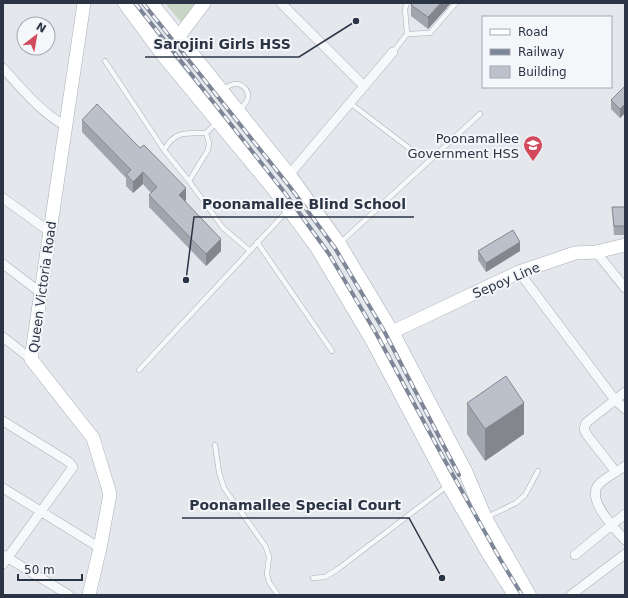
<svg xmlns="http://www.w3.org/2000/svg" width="628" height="598" font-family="'DejaVu Sans',sans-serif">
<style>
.green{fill:#c9d6c5}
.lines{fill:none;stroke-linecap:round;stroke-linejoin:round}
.lane-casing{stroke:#a9aeb7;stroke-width:5.5}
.street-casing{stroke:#a9aeb7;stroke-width:10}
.secondary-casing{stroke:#a9aeb7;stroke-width:14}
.primary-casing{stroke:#a3abb8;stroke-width:15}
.lane{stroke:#f7f8fa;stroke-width:4.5}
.street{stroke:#f7f8fa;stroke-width:9}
.secondary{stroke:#fff;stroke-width:13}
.primary{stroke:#fff;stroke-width:14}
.rail-casing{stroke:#7d8696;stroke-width:4}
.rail{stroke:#f4f6f9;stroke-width:2.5;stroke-dasharray:8;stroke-linecap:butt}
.wall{fill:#a1a5ae}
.shaded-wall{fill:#83868d}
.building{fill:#bbc0ca;stroke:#83868d}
.labels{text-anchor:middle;stroke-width:4;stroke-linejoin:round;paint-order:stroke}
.poi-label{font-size:13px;fill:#2b3445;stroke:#f4f6f9;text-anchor:end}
.street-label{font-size:13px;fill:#2b3445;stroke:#f4f6f9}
.leader{fill:none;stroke:#2b3445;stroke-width:1.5}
.callout-dot{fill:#2b3445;stroke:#f4f6f9;stroke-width:1.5}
.callout-label{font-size:14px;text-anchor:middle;font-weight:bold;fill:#2b3445;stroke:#f4f6f9;stroke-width:4;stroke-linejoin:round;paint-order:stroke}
</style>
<rect width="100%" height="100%" fill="#e4e7ec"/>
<path class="green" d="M165,3h33l-17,19z"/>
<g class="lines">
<defs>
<path id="lane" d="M407,34l23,-1 26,-30
M393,52l14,-18 -2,-25 2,-6
M105,61l59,89c11,-19 21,-17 42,-17
M223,89c4,-2 8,-5 12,-5 4,-1 6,1 9,3 8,8 3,16 -4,22
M350,103l59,45
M217,122l-11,11 3,10 -1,7 -19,31 34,47 26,22
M164,150l25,31
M257,242l75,109
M340,243l140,-129
M139,370l149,-160
M215,445l4,27 5,16 42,59 3,10 -2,17 2,8 9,13
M487,517l29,-14 9,-8 13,-24
M313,578l12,-1 13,-8 109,-83"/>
<path id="street" d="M281,3l83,83
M3,68c17,19 39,46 63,58
M289,175l104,-123
M3,198l47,34
M596,252l29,36
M3,264l38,29
M519,272l96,128 10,9
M3,337l28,22
M3,421l66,41 4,5 -70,97
M625,466c-8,6 -19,11 -26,18 -14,15 16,45 26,56
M616,472l-29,-37 -3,-6 2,-6 5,-4 34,-27
M3,488l97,60
M3,555l66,40
M575,555l50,-41
M571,595l54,-41"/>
<path id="secondary" d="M84,3l-53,356 62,79 17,56 -10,54 -11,47
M164,56l40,-53
M374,343l18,-11 127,-60 56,-19 21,-1 29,-7"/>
<path id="primary" d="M125,3l39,53 110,133 43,58 57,96 75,142 40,69 26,41
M151,3l138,172 50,69 53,88 74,141 19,45 44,77"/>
</defs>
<use href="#lane" class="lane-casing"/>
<use href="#street" class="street-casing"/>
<use href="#secondary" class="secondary-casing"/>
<use href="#primary" class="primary-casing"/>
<use href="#lane" class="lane"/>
<use href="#street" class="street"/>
<use href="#secondary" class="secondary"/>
<use href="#primary" class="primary"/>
<defs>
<path id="rail" d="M135,3l150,190 44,61 48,81 67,124 56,100 22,36
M143,3l147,184 45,61 48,81 76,146"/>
</defs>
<use href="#rail" class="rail-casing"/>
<use href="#rail" class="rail"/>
</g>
<path class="wall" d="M411,5l36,3 -19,21 -17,-13z
M625,86v27l-5,5 -9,-9v-9z
M82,120l104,80 -1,1 36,50 -15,15 -57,-59v-12l2,-2 -8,-9 -10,9 -7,-7v-8l-44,-46z
M612,207h13v28h-11z
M478,251h42l-34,21 -8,-12z
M467,403l57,31 -39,27 -18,-27z"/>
<path class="shaded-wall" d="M441,3h10l-23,26v-12z
M625,104v9l-5,5v-9z
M143,172v12l-10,9v-11z
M186,188v12l-7,7v-12z
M221,239v12l-15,15v-12z
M520,242v9l-34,21v-9z
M524,403v31l-39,27v-32z"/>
<path class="building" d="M412,3h29l-13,14 -17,-12z
M625,86v18l-5,5 -9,-9z
M97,104l43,44 4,-3 42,43 -7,7 42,44 -15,15 -57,-59 8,-8 -14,-15 -10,10 -7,-8 5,-4 -49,-50z
M612,207h13v19h-11z
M513,230l7,12 -34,21 -8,-12z
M506,376l18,27 -39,26 -18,-26z"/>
<defs>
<symbol id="school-pin" viewBox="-11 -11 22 30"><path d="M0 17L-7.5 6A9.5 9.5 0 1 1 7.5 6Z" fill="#d1495b" stroke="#f4f6f9"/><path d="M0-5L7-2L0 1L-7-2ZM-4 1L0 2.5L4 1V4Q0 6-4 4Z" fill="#fff"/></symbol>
</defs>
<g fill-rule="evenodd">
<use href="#school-pin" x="522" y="134" width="22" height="30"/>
</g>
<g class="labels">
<g class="poi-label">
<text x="519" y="143">Poonamallee<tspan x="519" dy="15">Government HSS</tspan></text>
</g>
<g class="street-label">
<text transform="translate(506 280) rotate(-23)" y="5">Sepoy Line</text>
<text transform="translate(42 287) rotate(-82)" y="5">Queen Victoria Road</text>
</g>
</g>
<path class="leader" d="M356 21L299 57H145M186 280L194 217H414M442 578L409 518H182"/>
<g class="callout-dot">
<circle cx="356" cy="21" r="4"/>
<circle cx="186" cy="280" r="4"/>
<circle cx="442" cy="578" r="4"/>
</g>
<g class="callout-label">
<text x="222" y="49">Sarojini Girls HSS</text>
<text x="304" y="209">Poonamallee Blind School</text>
<text x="295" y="510">Poonamallee Special Court</text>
</g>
<rect width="628" height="598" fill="none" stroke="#2b3445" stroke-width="8"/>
<rect x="482" y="16" width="130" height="72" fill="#f4f6f9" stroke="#a4a8b1"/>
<rect x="490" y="29" width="20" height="6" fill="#ffffff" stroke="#a4a8b1"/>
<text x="518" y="36" font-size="12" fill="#2b3445">Road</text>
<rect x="490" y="49" width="20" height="6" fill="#7d8696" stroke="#a4a8b1"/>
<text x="518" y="56" font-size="12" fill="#2b3445">Railway</text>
<rect x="490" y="66" width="20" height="12" fill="#bbc0ca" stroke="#a4a8b1"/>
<text x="518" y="76" font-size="12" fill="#2b3445">Building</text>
<g transform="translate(36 36) rotate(31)"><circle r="19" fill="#f4f6f9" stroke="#a4a8b1"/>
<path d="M0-3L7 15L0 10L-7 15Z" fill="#d1495b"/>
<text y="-6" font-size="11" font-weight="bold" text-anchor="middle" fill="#2b3445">N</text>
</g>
<path d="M18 574v6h64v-6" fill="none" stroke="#2b3445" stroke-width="2"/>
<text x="24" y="574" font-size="12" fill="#2b3445" stroke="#f4f6f9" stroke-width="3" paint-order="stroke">50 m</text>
</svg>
